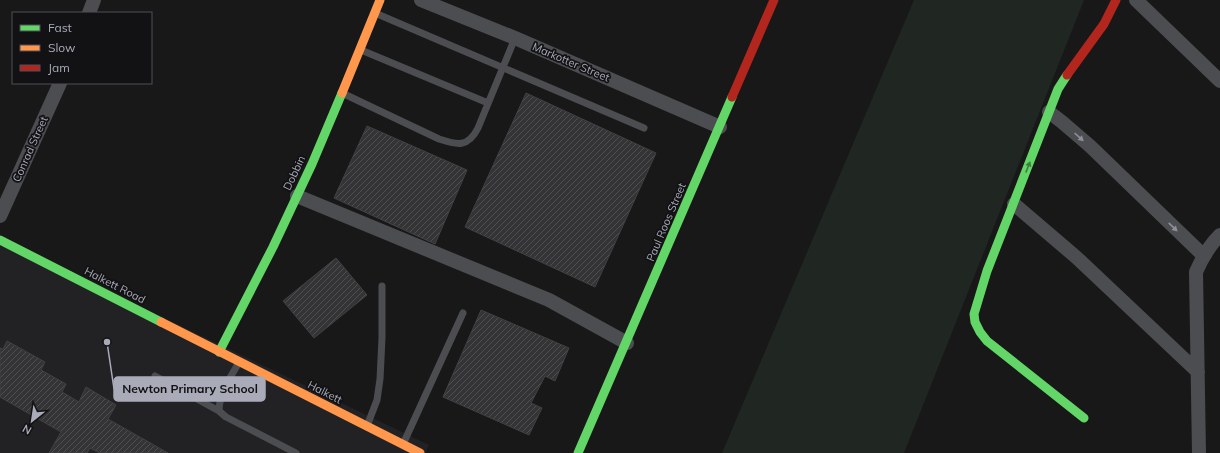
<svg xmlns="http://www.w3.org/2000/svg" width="1220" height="453" font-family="Mulish,sans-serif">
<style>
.built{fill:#222224}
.grass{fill:#202722}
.building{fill:url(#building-hatch);stroke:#414144}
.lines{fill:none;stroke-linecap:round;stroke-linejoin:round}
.lane{stroke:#4c4d51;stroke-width:7}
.street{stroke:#4c4d51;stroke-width:14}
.fast{stroke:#63d668;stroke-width:9}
.slow{stroke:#ff974d;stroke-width:9}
.jam{stroke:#b3261e;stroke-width:9}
.oneway{fill:#8d8f9a}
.oneway2{fill:#3f7e42}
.labels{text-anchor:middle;stroke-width:3.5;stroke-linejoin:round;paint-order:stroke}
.street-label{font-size:11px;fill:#a9abb9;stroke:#121214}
.leader{fill:none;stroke:#a9abb9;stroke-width:1.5}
.callout-dot{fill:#a9abb9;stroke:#121214;stroke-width:1.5}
.callout{fill:#a9abb9;stroke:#a9abb9;stroke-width:1.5}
.callout-label{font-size:12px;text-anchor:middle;font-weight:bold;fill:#111}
</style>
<defs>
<pattern id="building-hatch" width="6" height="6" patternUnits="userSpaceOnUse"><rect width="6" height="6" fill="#343436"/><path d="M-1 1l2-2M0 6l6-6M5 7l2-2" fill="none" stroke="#4f4f51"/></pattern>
</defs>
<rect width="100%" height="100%" fill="#181818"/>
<path class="built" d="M0,239l429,206 -4,8h-425z"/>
<path class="grass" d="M914,0h170l-180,453h-182z"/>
<path class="building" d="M526,93l130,60 -61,134 -130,-60z
M367,126l100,44 -32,74 -101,-46z
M336,258l31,37 -53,43 -31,-37z
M481,310l88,38 -14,33 -10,-5 -14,27 11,5 -13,27 -86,-38z
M7,341l38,21 -4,8 25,14 -4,8 17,10 7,-15 30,18 -8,14 60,34h-68l-10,-5 -3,5h-38l12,-21 -61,-35v-49l3,1z"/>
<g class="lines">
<path class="lane" d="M375,13l269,115
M361,50l127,53
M342,93l97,46c18,6 29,9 39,-11l37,-90
M238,364c-8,14 -19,30 -19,47l7,6 70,36
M155,376l64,35
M367,426l10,-26 3,-21 2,-41v-52
M404,442l59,-129"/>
<path class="street" d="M421,0l94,38 205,89
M1136,0l84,81
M89,13l5,-13
M1049,112l13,10 28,24 114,110
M297,196l252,104 78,43
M1014,204l62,53 122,115
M0,216l60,-133
M1199,453l-3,-181c6,-14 13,-26 24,-37"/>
<path class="fast" d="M1067,75l-9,14 -71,182 -13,43 1,8 5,10 7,9 97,77
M0,240l161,82
M219,352l54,-105 39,-83 30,-71
M578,453l154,-356"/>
<path class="slow" d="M342,93l38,-93
M161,322l259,131"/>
<path class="jam" d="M1067,75l37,-51 12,-24
M732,97l42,-97"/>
</g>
<defs><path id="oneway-solid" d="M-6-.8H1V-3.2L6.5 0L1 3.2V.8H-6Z"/></defs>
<g class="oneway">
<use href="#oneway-solid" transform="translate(1079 137) rotate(42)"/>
<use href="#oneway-solid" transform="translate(1173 227) rotate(44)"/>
</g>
<use class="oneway2" href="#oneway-solid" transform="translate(1028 167) rotate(-69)"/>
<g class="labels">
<g class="street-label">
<text transform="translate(571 62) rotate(23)" y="4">Markotter Street</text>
<text transform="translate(30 149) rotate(-66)" y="4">Conrad Street</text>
<text transform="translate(294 173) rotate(-65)" y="4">Dobbin</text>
<text transform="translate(666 222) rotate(-67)" y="4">Paul Roos Street</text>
<text transform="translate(115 285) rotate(27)" y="4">Halkett Road</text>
<text transform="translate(325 392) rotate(27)" y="4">Halkett</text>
</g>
</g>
<path class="leader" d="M107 342L114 389"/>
<circle class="callout-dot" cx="107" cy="342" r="4"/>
<rect class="callout" x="114" y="377" width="151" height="24" rx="4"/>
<g class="callout-label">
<text x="190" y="393">Newton Primary School</text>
</g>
<rect x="12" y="12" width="140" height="72" fill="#121214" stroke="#4e4f56"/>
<rect x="20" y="25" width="20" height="6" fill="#63d668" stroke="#4e4f56"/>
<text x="48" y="32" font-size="12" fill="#a9abb9">Fast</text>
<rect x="20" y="45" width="20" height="6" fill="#ff974d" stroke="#4e4f56"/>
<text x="48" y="52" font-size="12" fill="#a9abb9">Slow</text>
<rect x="20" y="65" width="20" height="6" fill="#b3261e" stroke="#4e4f56"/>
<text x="48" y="72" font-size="12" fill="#a9abb9">Jam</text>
<g transform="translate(32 421) rotate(210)" stroke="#121214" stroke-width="3" paint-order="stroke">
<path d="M0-3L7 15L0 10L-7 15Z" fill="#a9abb9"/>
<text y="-6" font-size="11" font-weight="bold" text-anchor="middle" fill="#a9abb9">N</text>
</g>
</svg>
